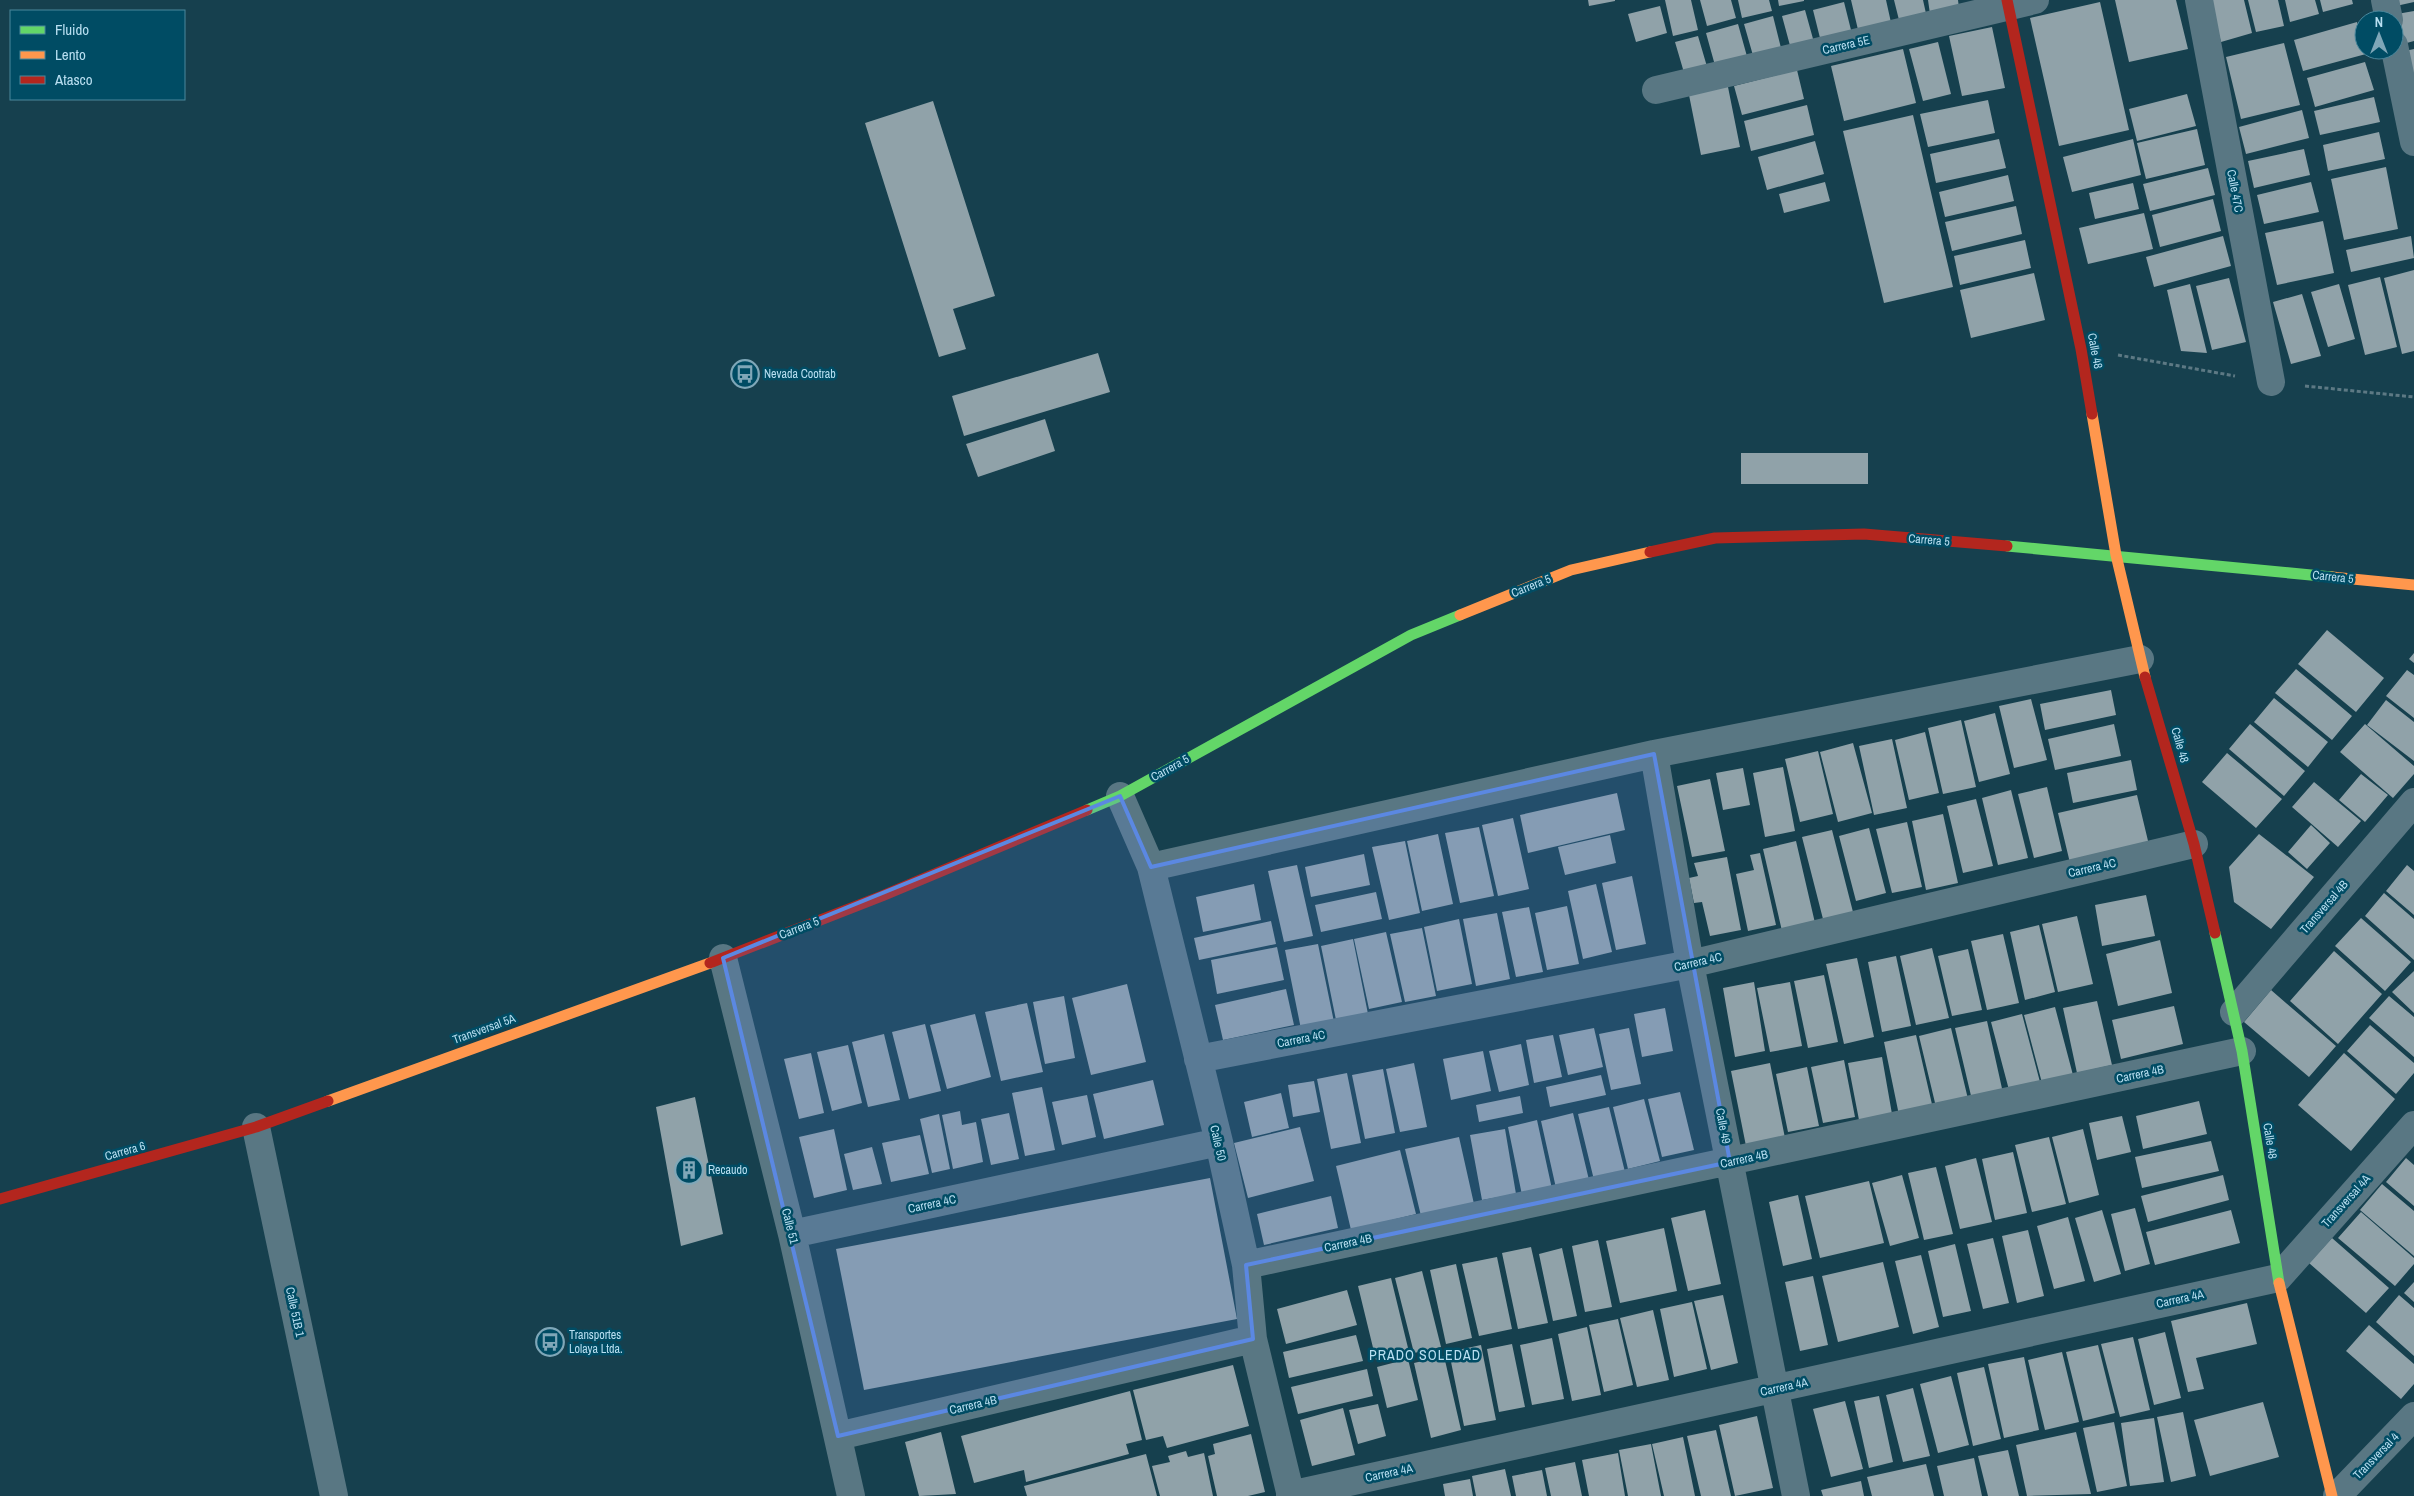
<svg xmlns="http://www.w3.org/2000/svg" width="2414" height="1496" font-family="'Archivo Narrow',sans-serif">
<style>
.building{fill:#90a2a9}
.lines{fill:none;stroke-linecap:round;stroke-linejoin:round}
.path{stroke:#5d7984;stroke-width:3;stroke-dasharray:4 2.5;stroke-linecap:butt}
.street{stroke:#597783;stroke-width:28}
.fast{stroke:#63d668;stroke-width:11}
.slow{stroke:#ff974d;stroke-width:11}
.jam{stroke:#b3261e;stroke-width:11}
.marked{fill:#5b88e2;fill-opacity:0.2;stroke:#5b88e2;stroke-width:4;stroke-linejoin:round}
.labels{text-anchor:middle;stroke-width:5;stroke-linejoin:round;paint-order:stroke}
.street-label{font-size:12px;fill:#b8dff1;stroke:#004c64}
.poi-label{font-size:12px;fill:#b8dff1;stroke:#004c64;text-anchor:start}
.neighbourhood-label{font-size:14px;letter-spacing:1px;fill:#b8dff1;stroke:#004c64}
</style>
<rect width="100%" height="100%" fill="#16404e"/>
<path class="building" d="M1588,0h27v1l-26,5z
M1665,0h26l7,30 -25,6z
M1700,0h31l5,18 -29,8z
M1738,0h31l3,11 -30,7z
M1778,0h26v1l-25,5z
M1851,0h35l6,27 -33,7z
M1894,0h29l4,18 -27,6z
M1928,0h30l1,8 -29,6z
M2115,0h61l12,49 -59,13z
M2210,0h34l8,33 -31,9z
M2248,0h30l6,26 -28,6z
M2285,0h30l4,14 -29,8z
M2320,0h32l1,4 -30,8z
M2395,0h19v2l-18,4z
M1844,2l9,36 -31,8 -9,-36z
M2100,2l29,128 -70,16 -29,-128z
M1660,6l7,27 -31,9 -8,-28z
M1805,10l10,36 -23,7 -10,-37z
M2414,11v30l-11,3 -6,-30z
M1773,16l9,36 -28,7 -10,-35z
M2357,22l9,32 -63,17 -9,-31z
M1738,24l10,36 -32,9 -10,-36z
M1992,27l13,61 -43,8 -13,-60z
M1698,36l10,34 -23,6 -10,-34z
M1938,42l13,52 -28,7 -14,-52z
M2284,43l16,62 -59,14 -15,-62z
M1903,49l13,54 -72,18 -13,-55z
M2414,49v30l-9,-28z
M2365,62l9,28 -59,17 -8,-29z
M1797,70l7,29 -62,16 -8,-29z
M1726,77l14,70 -39,8 -14,-70z
M2187,94l9,32 -59,15 -8,-32z
M2374,97l6,25 -60,13 -6,-24z
M1988,100l7,33 -67,14 -8,-33z
M933,101l62,195 -42,13 13,40 -27,8 -74,-234z
M1807,105l7,30 -63,16 -7,-30z
M2302,110l7,28 -63,16 -7,-27z
M1913,115l40,172 -69,16 -41,-172z
M2197,129l8,36 -59,14 -9,-36z
M2379,132l6,27 -57,12 -5,-26z
M1999,139l7,29 -70,15 -6,-29z
M2133,139l8,36 -69,17 -9,-35z
M1815,141l9,33 -57,16 -9,-33z
M2304,149l6,26 -56,13 -6,-27z
M2386,167l12,62 -54,11 -13,-61z
M2208,168l7,27 -65,16 -7,-27z
M2008,175l6,26 -69,16 -6,-25z
M1825,182l5,19 -46,12 -5,-19z
M2311,182l8,30 -55,12 -7,-29z
M2133,183l6,26 -44,10 -6,-26z
M2213,199l8,32 -61,16 -8,-32z
M2016,206l6,28 -70,17 -7,-29z
M2144,213l9,36 -65,15 -9,-36z
M2323,221l11,52 -57,12 -12,-52z
M2223,236l8,30 -77,21 -8,-30z
M2411,236l3,22 -63,14 -5,-22z
M2025,240l6,28 -71,17 -6,-29z
M2414,270v81l-12,3 -18,-76z
M2034,273l11,47 -74,18 -11,-48z
M2380,277l17,70 -32,8 -17,-70z
M2229,278l17,64 -34,8 -16,-64z
M2190,284l17,69 -26,-2 -14,-61z
M2339,284l16,55 -27,8 -17,-55z
M2302,294l19,62 -30,8 -18,-62z
M1098,353l12,39 -146,44 -12,-40z
M1045,419l10,32 -77,26 -12,-33z
M1741,453h127v31h-127z
M2327,630l57,48 -28,34 -58,-48z
M2414,653v10l-5,-4z
M2296,669l56,47 -20,24 -57,-47z
M2407,670l7,5v43l-28,-22z
M2111,690l5,25 -71,15 -5,-26z
M2274,698l54,44 -20,25 -54,-45z
M2031,699l16,61 -33,8 -15,-62z
M2386,700l28,22v39l-47,-36z
M1995,713l15,61 -31,8 -15,-61z
M1961,720l15,67 -33,7 -15,-66z
M2114,724l7,32 -66,14 -7,-31z
M2250,724l55,47 -21,25 -55,-47z
M2365,724l49,42v8l-21,24 -53,-46z
M1925,732l14,61 -30,7 -14,-60z
M1892,739l15,69 -33,7 -15,-69z
M1853,743l19,70 -34,9 -18,-70z
M1818,751l15,63 -33,8 -15,-63z
M2227,753l55,46 -26,29 -54,-46z
M2131,760l6,30 -64,13 -6,-30z
M1783,767l12,64 -30,6 -12,-64z
M1743,768l7,37 -27,5 -7,-37z
M2361,774l27,21 -23,27 -26,-22z
M1710,779l15,72 -33,6 -15,-71z
M2314,782l47,39 -23,26 -46,-40z
M2047,787l15,64 -28,7 -16,-64z
M2011,790l17,68 -30,7 -16,-67z
M1617,793l8,37 -97,23 -8,-38z
M2137,795l12,50 -79,18 -12,-50z
M1976,799l17,67 -30,7 -16,-67z
M1943,814l15,69 -32,7 -14,-69z
M1513,818l16,71 -31,7 -16,-71z
M1907,822l15,65 -30,6 -16,-64z
M2311,825l19,18 -23,26 -19,-17z
M1479,827l15,69 -34,7 -15,-70z
M1869,828l17,65 -30,8 -17,-65z
M1832,830l21,82 -30,7 -21,-82z
M1438,834l15,70 -31,7 -15,-70z
M2259,834l55,43 -43,52 -37,-27 -5,-35z
M1610,835l6,28 -51,12 -7,-28z
M1405,841l15,72 -31,7 -17,-73z
M1796,841l19,82 -33,8 -19,-82z
M1760,853l16,72 -28,6 -12,-57 18,-4 -4,-15z
M1364,854l6,31 -59,12 -6,-30z
M1727,857l14,73 -31,6 -8,-34 -8,1 -5,-25 9,-2 -4,-13z
M1297,865l16,71 -29,6 -16,-71z
M2407,865l7,6v44l-28,-24z
M1632,876l14,68 -30,6 -14,-67z
M1254,884l7,36 -58,12 -7,-35z
M1596,884l16,68 -29,7 -15,-68z
M1376,892l6,27 -61,13 -6,-27z
M2384,893l30,26v41l-49,-44z
M2146,895l9,41 -53,10 -7,-41z
M1567,906l12,58 -32,6 -12,-57z
M1529,907l14,65 -27,5 -14,-65z
M1497,913l13,66 -34,7 -13,-67z
M2077,916l16,68 -35,8 -16,-68z
M2361,918l50,44 -26,29 -50,-45z
M1459,919l13,65 -35,7 -13,-64z
M1271,921l5,23 -77,16 -5,-22z
M2039,925l16,67 -30,8 -15,-68z
M1422,928l14,68 -31,6 -15,-68z
M1386,932l16,70 -33,7 -15,-70z
M2003,934l16,69 -32,7 -16,-69z
M1353,939l15,75 -32,6 -15,-74z
M2160,940l12,53 -54,13 -12,-52z
M1318,944l16,78 -33,7 -16,-79z
M1277,947l7,33 -67,14 -6,-34z
M1932,948l17,70 -33,7 -16,-69z
M1968,949l14,61 -30,6 -14,-60z
M2334,951l48,43 -44,50 -48,-43z
M1896,956l15,70 -29,6 -14,-70z
M1857,958l17,79 -30,7 -18,-80z
M2414,971v42l-22,-21z
M1824,975l14,67 -30,6 -14,-67z
M1754,982l11,69 -30,6 -12,-69z
M1790,982l12,64 -32,6 -13,-64z
M1127,984l19,78 -55,13 -19,-77z
M1286,989l8,36 -71,15 -8,-35z
M2271,990l65,56 -27,31 -65,-55z
M1064,996l11,62 -30,6 -12,-62z
M2389,996l25,21v40l-45,-39z
M2097,1001l15,64 -35,8 -14,-65z
M1027,1003l16,69 -42,9 -16,-69z
M2174,1006l9,38 -62,15 -9,-39z
M2055,1007l18,68 -31,8 -18,-68z
M1665,1008l8,43 -31,6 -8,-43z
M975,1014l16,63 -44,12 -17,-64z
M2022,1014l18,68 -31,8 -18,-68z
M1987,1021l16,72 -31,7 -17,-72z
M925,1024l16,67 -32,8 -17,-67z
M2370,1025l44,38v10l-18,21 -49,-43z
M1594,1028l9,39 -35,8 -9,-40z
M1629,1028l12,56 -30,6 -12,-56z
M1951,1028l17,71 -32,8 -17,-71z
M884,1034l16,66 -32,7 -16,-65z
M1553,1035l9,42 -28,6 -8,-43z
M1916,1035l18,78 -34,7 -16,-78z
M1521,1044l8,41 -30,7 -10,-41z
M848,1045l14,58 -30,8 -15,-59z
M1483,1051l8,40 -40,9 -8,-41z
M811,1053l13,60 -25,6 -15,-60z
M2344,1053l51,46 -44,52 -53,-46z
M1882,1057l10,57 -33,6 -11,-57z
M1844,1060l11,57 -32,6 -12,-56z
M1414,1063l13,64 -27,5 -14,-63z
M1770,1063l15,75 -39,8 -15,-75z
M1807,1067l12,59 -31,6 -12,-58z
M1383,1069l12,64 -30,6 -13,-64z
M1347,1073l14,70 -30,6 -14,-70z
M1601,1075l5,20 -56,12 -4,-20z
M1153,1080l11,45 -60,14 -11,-45z
M1314,1081l6,31 -27,5 -5,-32z
M1042,1087l13,63 -30,6 -13,-63z
M1680,1092l14,58 -32,7 -14,-58z
M1281,1093l8,35 -37,9 -8,-35z
M1087,1095l9,42 -34,8 -10,-43z
M1520,1096l3,17 -44,9 -3,-17z
M695,1097l28,137 -42,12 -25,-139z
M1644,1099l16,62 -32,8 -15,-62z
M2199,1101l8,33 -64,15 -7,-33z
M1609,1107l16,65 -31,8 -16,-66z
M960,1111l2,14 14,-3 7,40 -30,7 -11,-54z
M1009,1113l10,46 -28,6 -10,-46z
M1573,1113l16,67 -33,8 -15,-67z
M939,1114l11,55 -18,4 -12,-54z
M2122,1116l9,36 -34,8 -8,-37z
M1537,1120l15,69 -30,6 -14,-68z
M1300,1127l14,54 -66,17 -14,-55z
M834,1129l13,61 -33,8 -15,-61z
M1505,1129l11,65 -34,6 -12,-65z
M2083,1129l16,66 -30,8 -17,-66z
M920,1135l9,39 -38,8 -9,-39z
M1459,1137l15,67 -53,12 -16,-67z
M2049,1137l17,67 -34,8 -17,-67z
M2211,1141l8,30 -77,17 -7,-31z
M872,1147l10,37 -29,6 -9,-36z
M1400,1150l16,64 -65,16 -15,-64z
M2013,1152l14,61 -32,7 -13,-61z
M1976,1158l16,64 -32,7 -15,-63z
M2406,1158l8,7v41l-28,-24z
M1936,1167l17,67 -29,6 -16,-67z
M1902,1175l17,63 -29,8 -18,-63z
M2223,1175l6,25 -81,22 -7,-26z
M1210,1178l27,141 -373,71 -28,-141z
M1869,1181l15,62 -64,15 -15,-62z
M2382,1184l32,27v45l-54,-46z
M1798,1195l14,64 -29,7 -14,-64z
M1331,1196l7,32 -74,17 -7,-31z
M2135,1208l15,56 -25,7 -14,-57z
M1705,1210l16,74 -33,7 -17,-73z
M2102,1210l19,64 -27,8 -19,-64z
M2231,1210l9,33 -85,22 -9,-33z
M2361,1212l53,46v6l-19,22 -57,-48z
M2068,1217l17,64 -31,8 -17,-63z
M1664,1228l13,63 -57,12 -14,-62z
M2028,1230l16,66 -27,7 -15,-67z
M1993,1238l16,65 -26,6 -16,-65z
M2332,1238l57,50 -23,25 -57,-50z
M1598,1240l14,67 -27,5 -13,-66z
M1955,1244l16,67 -28,6 -15,-66z
M1531,1247l17,76 -30,6 -16,-76z
M1562,1248l15,68 -24,5 -14,-67z
M1921,1255l18,72 -26,7 -18,-73z
M1497,1257l15,72 -33,7 -17,-72z
M1883,1262l16,65 -61,15 -16,-66z
M1456,1264l16,74 -26,6 -16,-74z
M1422,1271l19,76 -27,6 -19,-75z
M1813,1276l15,69 -28,6 -15,-69z
M1391,1278l18,74 -33,8 -18,-74z
M2414,1282v20l-10,-9z
M1347,1290l10,35 -71,19 -9,-35z
M1723,1295l15,68 -27,7 -17,-69z
M2399,1295l15,13v48l-38,-34z
M1692,1302l15,67 -33,8 -14,-68z
M2247,1303l10,41 -61,14 8,31 -16,3 -17,-71z
M1653,1310l16,70 -32,7 -17,-69z
M1618,1319l15,66 -29,7 -15,-67z
M2369,1325l45,39v20l-13,15 -55,-48z
M1587,1327l14,68 -29,6 -14,-67z
M2165,1332l16,66 -27,7 -16,-66z
M1356,1335l7,26 -74,17 -6,-26z
M2133,1337l17,73 -30,7 -19,-73z
M1552,1338l12,61 -32,6 -12,-60z
M1512,1344l13,63 -26,5 -12,-63z
M1481,1345l15,75 -32,6 -15,-74z
M2098,1345l17,68 -32,8 -17,-69z
M2062,1352l17,70 -34,8 -17,-70z
M1444,1356l17,74 -30,8 -17,-75z
M2024,1357l15,73 -35,8 -16,-74z
M1408,1359l10,41 -31,8 -10,-41z
M1233,1365l16,61 -82,22 -4,-12 -17,4 -13,-50z
M1984,1367l17,72 -28,7 -16,-73z
M1367,1369l6,27 -75,18 -7,-27z
M1951,1376l18,69 -31,8 -18,-69z
M1913,1388l17,68 -27,6 -17,-67z
M1130,1391l12,49 -16,4 3,10 -103,28 -2,-12 -50,13 -13,-47z
M1879,1396l14,66 -24,6 -15,-67z
M1845,1401l18,68 -32,8 -18,-68z
M2263,1402l16,55 -69,19 -16,-56z
M1378,1404l8,32 -28,8 -9,-34z
M1343,1408l12,47 -43,11 -12,-46z
M2183,1412l13,64 -25,6 -14,-65z
M1757,1416l16,72 -38,8 -16,-71z
M2154,1418l10,64 -34,4 -9,-63z
M2114,1422l13,64 -30,6 -14,-64z
M1716,1430l15,66h-30l-14,-60z
M941,1432l15,62 -37,2 -14,-54z
M2076,1432l15,62 -64,2 -11,-51z
M1251,1434l14,58 -17,4h-31l-9,-40 7,-2 -2,-10z
M1683,1437l12,59h-31l-12,-52z
M1651,1444l10,52h-33l-9,-46z
M2008,1450l11,46h-31l-10,-40z
M1186,1451l2,6 16,-4 9,43h-53l-8,-30 18,-4 -2,-6z
M1618,1453l7,43h-36l-7,-36z
M1146,1454l11,42h-130l-3,-10z
M1974,1458l8,38h-38l-7,-30z
M1575,1462l7,34h-31l-6,-28z
M1926,1464l8,32h-62l-5,-19z
M1505,1469l6,27h-35l-4,-20z
M1542,1470l5,26h-31l-4,-20z
M1470,1479l3,17h-28l-2,-12z
M1861,1481l3,15h-41l-2,-6z"/>
<g class="lines">
<path class="path" d="M2118,355l117,21
M2305,386l109,11"/>
<path class="street" d="M2199,0l72,382
M2385,0l4,20
M2394,45l20,97
M1656,90l379,-90
M1654,754l36,210 106,532
M1120,796l31,71 68,275 27,123 7,74 38,157
M1151,867l503,-113 486,-95
M723,958l69,276 59,262
M2234,1012l180,-210
M1198,1059l492,-95 504,-120
M256,1127l78,369
M792,1234l427,-92
M1246,1265l996,-214
M838,1436l415,-97
M1290,1495l988,-217 136,-153
M2337,1496l77,-80"/>
<path class="fast" d="M2007,546l325,31
M1087,810l33,-14 291,-161 49,-20
M2215,933l27,118 37,232"/>
<path class="slow" d="M2092,414l24,141 29,122
M2332,577l82,8
M1460,615l111,-45 79,-18
M328,1101l382,-138
M2279,1283l53,213"/>
<path class="jam" d="M2007,0l74,349 11,65
M1650,552l65,-14 149,-4 143,12
M2145,677l49,167 21,89
M710,963l172,-67 205,-86
M0,1199l256,-72 72,-26"/>
</g>
<path class="marked" d="M1654,754l76,408 -484,103 7,74 -415,97 -115,-478 397,-162 31,71z"/>
<defs>
<symbol id="bus-ring" viewBox="-11 -11 22 22"><circle r="9.5" fill="#004c64" stroke="#7fa7b8" stroke-width="1.5"/><path d="M-5-6H5V4H4V6H2V4H-2V6H-4V4H-5ZM-3.5-4V0h7V-4ZM-3.5 1.2v1.5H-2V1.2ZM2 1.2v1.5H3.5V1.2Z" fill="#7fa7b8"/></symbol>
<symbol id="building-ring" viewBox="-11 -11 22 22"><circle r="9.5" fill="#004c64" stroke="#7fa7b8" stroke-width="1.5"/><path d="M-4-6H4V6H1V3H-1V6H-4ZM-2.5-4.3h1.7v1.8h-1.7ZM.8-4.3h1.7v1.8H.8ZM-2.5-1h1.7V.8h-1.7ZM.8-1h1.7V.8H.8Z" fill="#7fa7b8"/></symbol>
</defs>
<g fill-rule="evenodd">
<use href="#bus-ring" x="729" y="358" width="32" height="32"/>
<use href="#building-ring" x="673" y="1154" width="32" height="32"/>
<use href="#bus-ring" x="534" y="1326" width="32" height="32"/>
</g>
<g class="labels">
<g class="street-label">
<text transform="translate(1846 45) rotate(-13)" y="4">Carrera 5E</text>
<text transform="translate(2235 191) rotate(79)" y="4">Calle 47C</text>
<text transform="translate(2095 351) rotate(79)" y="4">Calle 48</text>
<text transform="translate(1929 540) rotate(5)" y="4">Carrera 5</text>
<text transform="translate(2333 577) rotate(6)" y="4">Carrera 5</text>
<text transform="translate(1531 586) rotate(-22)" y="4">Carrera 5</text>
<text transform="translate(2180 745) rotate(74)" y="4">Calle 48</text>
<text transform="translate(1170 768) rotate(-29)" y="4">Carrera 5</text>
<text transform="translate(2092 868) rotate(-13)" y="4">Carrera 4C</text>
<text transform="translate(2324 907) rotate(-49)" y="4">Transversal 4B</text>
<text transform="translate(799 928) rotate(-21)" y="4">Carrera 5</text>
<text transform="translate(1698 962) rotate(-13)" y="4">Carrera 4C</text>
<text transform="translate(484 1029) rotate(-20)" y="4">Transversal 5A</text>
<text transform="translate(1301 1039) rotate(-11)" y="4">Carrera 4C</text>
<text transform="translate(2140 1074) rotate(-12)" y="4">Carrera 4B</text>
<text transform="translate(1723 1126) rotate(79)" y="4">Calle 49</text>
<text transform="translate(2270 1141) rotate(81)" y="4">Calle 48</text>
<text transform="translate(1218 1143) rotate(77)" y="4">Calle 50</text>
<text transform="translate(125 1151) rotate(-16)" y="4">Carrera 6</text>
<text transform="translate(1744 1159) rotate(-12)" y="4">Carrera 4B</text>
<text transform="translate(2346 1201) rotate(-48)" y="4">Transversal 4A</text>
<text transform="translate(932 1204) rotate(-12)" y="4">Carrera 4C</text>
<text transform="translate(790 1226) rotate(76)" y="4">Calle 51</text>
<text transform="translate(1348 1243) rotate(-12)" y="4">Carrera 4B</text>
<text transform="translate(2180 1299) rotate(-12)" y="4">Carrera 4A</text>
<text transform="translate(295 1312) rotate(78)" y="4">Calle 51B 1</text>
<text transform="translate(1784 1387) rotate(-12)" y="4">Carrera 4A</text>
<text transform="translate(973 1405) rotate(-13)" y="4">Carrera 4B</text>
<text transform="translate(2376 1456) rotate(-46)" y="4">Transversal 4</text>
<text transform="translate(1389 1473) rotate(-12)" y="4">Carrera 4A</text>
</g>
<g class="poi-label">
<text x="764" y="378">Nevada Cootrab</text>
<text x="708" y="1174">Recaudo</text>
<text x="569" y="1339">Transportes<tspan x="569" dy="14">Lolaya Ltda.</tspan></text>
</g>
<g class="neighbourhood-label">
<text x="1425" y="1360">PRADO SOLEDAD</text>
</g>
</g>
<rect x="10" y="10" width="175" height="90" fill="#004c64" stroke="#4a879c"/>
<rect x="20" y="26" width="25" height="8" fill="#63d668" stroke="#4a879c"/>
<text x="55" y="35" font-size="15" fill="#b8dff1">Fluido</text>
<rect x="20" y="51" width="25" height="8" fill="#ff974d" stroke="#4a879c"/>
<text x="55" y="60" font-size="15" fill="#b8dff1">Lento</text>
<rect x="20" y="76" width="25" height="8" fill="#b3261e" stroke="#4a879c"/>
<text x="55" y="85" font-size="15" fill="#b8dff1">Atasco</text>
<g transform="translate(2379 35)"><circle r="24" fill="#004c64" stroke="#4a879c"/>
<path d="M0-4L9 19L0 12L-9 19Z" fill="#7fa7b8"/>
<text y="-8" font-size="14" font-weight="bold" text-anchor="middle" fill="#b8dff1">N</text>
</g>
</svg>
